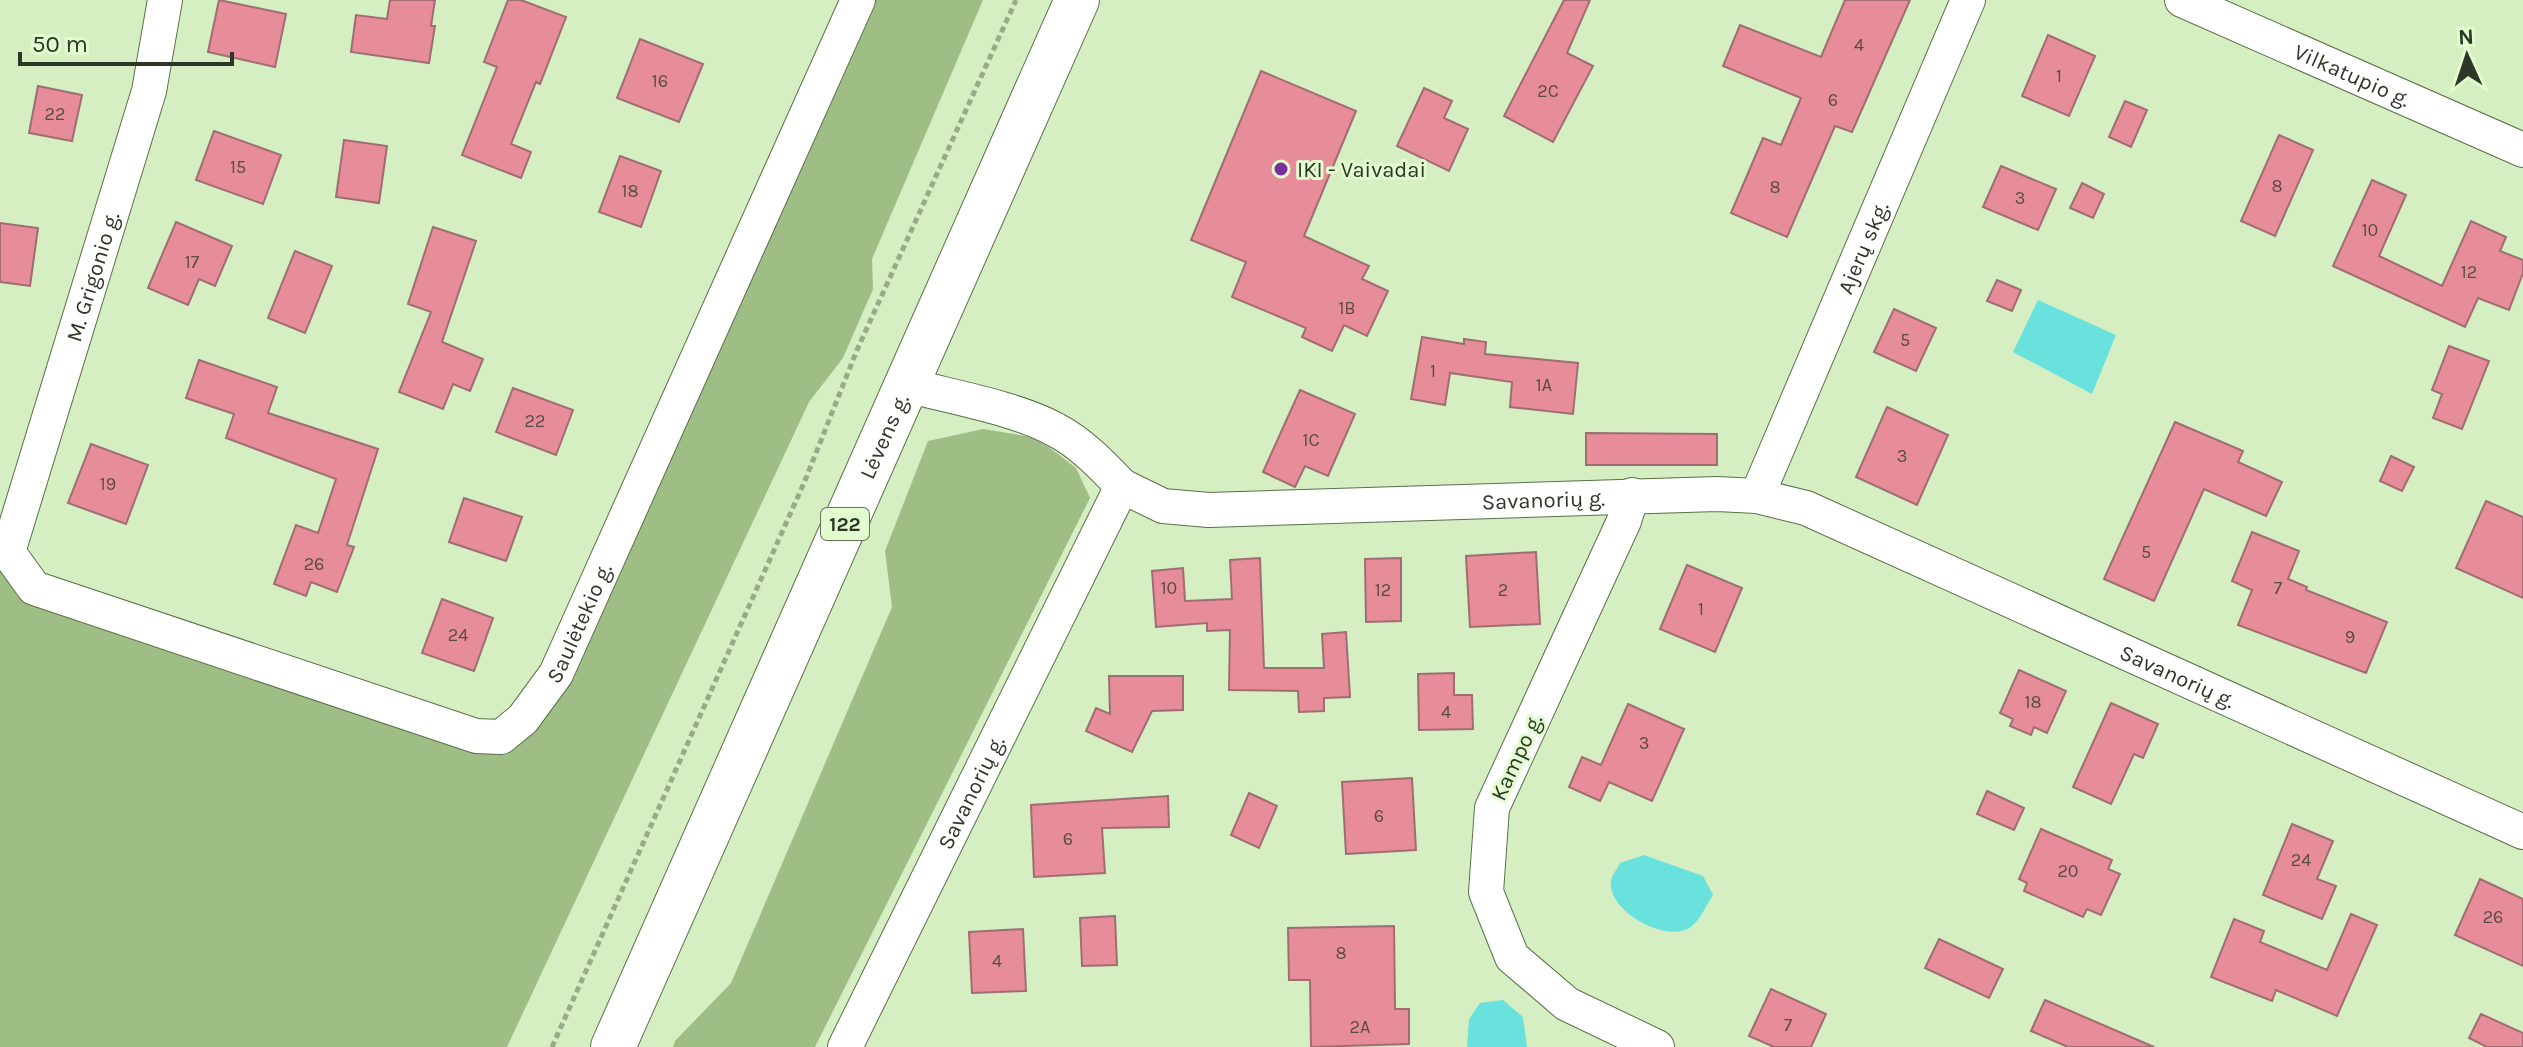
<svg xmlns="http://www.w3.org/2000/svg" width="2523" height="1047" font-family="Karla,sans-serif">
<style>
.green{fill:#9fbe86}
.water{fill:#69e2de}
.building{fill:#e68d99;stroke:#9f6d72;stroke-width:2}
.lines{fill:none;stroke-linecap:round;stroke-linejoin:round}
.street-casing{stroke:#5a7049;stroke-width:36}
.primary-casing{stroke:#5a7049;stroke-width:46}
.path{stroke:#97ab89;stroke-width:5;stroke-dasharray:6 4;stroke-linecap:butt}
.street{stroke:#fff;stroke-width:34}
.primary{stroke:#fff;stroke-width:44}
.poi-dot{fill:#7a2fa1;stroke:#e2fccf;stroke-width:3}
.labels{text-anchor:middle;stroke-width:6;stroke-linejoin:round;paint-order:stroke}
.number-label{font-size:18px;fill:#5b4c43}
.shield{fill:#e2fccf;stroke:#637259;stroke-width:2}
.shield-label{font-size:20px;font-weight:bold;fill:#2d3726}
.street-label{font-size:22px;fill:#2d3726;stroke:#e2fccf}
.poi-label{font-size:22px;fill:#2d3726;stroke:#e2fccf;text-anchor:start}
</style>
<rect width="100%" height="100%" fill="#d5eec2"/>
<path class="green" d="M860,0h123l-111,259 1,30 -30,69 -34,44 -302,645h-507v-497l34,38 442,148 47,-17z
M983,429l54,9 39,30 14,30 -275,549h-142l2,-6 56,-58 161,-376 -7,-56 43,-110z"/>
<path class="water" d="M2038,300l78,35 -24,59 -79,-42z
M1644,855l59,21 10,19c-6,9 -13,25 -22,32 -22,17 -85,-15 -80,-47 1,-5 7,-12 9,-17z
M1503,1000l20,17 4,30h-60l2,-28 11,-16z"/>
<path class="building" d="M219,0l67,14 -11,53 -67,-15z
M390,0h45l-4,26h4l-6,37 -78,-11 5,-37 31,4z
M508,0h13l45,17 -26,67 -4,-2 -25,62 20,8 -10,26 -59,-23 35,-88 -13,-5z
M1564,0h26l-23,53 26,13 -40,76 -49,-26z
M1845,0h65l-58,132 -17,-6 -48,111 -56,-24 32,-75 18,7 20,-47 -78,-32 17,-41 81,32z
M2048,35l47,21 -26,60 -47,-20z
M640,39l63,25 -24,58 -62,-24z
M1261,71l95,40 -52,125 65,30 -7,13 26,12 -21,45 -23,-11 -12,26 -30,-14 4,-9 -74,-31 14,-35 -55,-22z
M38,86l44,9 -10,46 -43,-8z
M1424,88l28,13 -8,17 24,11 -19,42 -52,-25z
M2125,101l22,9 -16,37 -22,-10z
M214,131l67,24 -18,49 -67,-24z
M2279,135l34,15 -38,86 -34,-15z
M344,140l43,6 -8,57 -43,-6z
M620,156l41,15 -20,56 -42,-15z
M2001,166l55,23 -18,41 -55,-23z
M2372,180l34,15 -27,61 63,30 29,-65 35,16 -6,14 23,9v13l-14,37 -31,-12 -13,29 -132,-61z
M2082,183l22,11 -11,24 -23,-10z
M176,222l56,24 -17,40 -16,-7 -11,26 -40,-17z
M0,223l38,5 -8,58 -30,-4z
M433,227l43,14 -34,101 41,17 -13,32 -17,-7 -10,25 -44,-17 32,-80 -23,-8z
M295,251l37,15 -27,67 -37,-15z
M1997,280l24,10 -9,21 -25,-10z
M1894,309l42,19 -20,43 -42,-19z
M1422,337l42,7v-5l22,3 -1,12 93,9 -5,51 -63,-7 2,-25 -62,-9 -5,32 -34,-6z
M2449,346l40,15 -27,68 -29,-11 9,-24 -10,-4z
M199,360l78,27 -9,26 110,36 -31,96 7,2 -17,45 -26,-10 -5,14 -32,-12 22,-59 22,8 18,-54 -110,-41 8,-24 -48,-16z
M513,388l60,22 -17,45 -60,-23z
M1300,390l55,24 -27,62 -23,-10 -10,21 -32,-15z
M1887,407l61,28 -31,70 -61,-28z
M2175,422l68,29 -5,11 44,20 -16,34 -62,-27 -50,112 -50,-22z
M1586,433l131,1v31h-131z
M91,444l57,21 -22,59 -58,-21z
M2391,456l23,11 -12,24 -22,-10z
M464,498l58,19 -16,44 -57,-19z
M2486,501l37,16v81l-67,-30z
M2252,532l47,19 -11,28 19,8 -1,3 81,32 -21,51 -128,-48 14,-35 -20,-9z
M1536,552l4,72 -70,3 -4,-71z
M1260,558l4,110h60l-2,-34 24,-2 4,65 -26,1v13l-25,1 -1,-21 -69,-1 1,-60 -23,1v-8l-51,4 -4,-56 31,-3 2,33 47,-2 -2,-39z
M1401,558v63l-35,1 -1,-63z
M1687,565l55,23 -27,64 -55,-23z
M442,599l51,19 -19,53 -52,-18z
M2019,670l47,21 -19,42 -13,-6 -3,8 -21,-9 3,-7 -13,-6z
M1454,673v22h18l1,34 -54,1 -1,-56z
M1109,676h74v34l-31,1 -20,41 -46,-21 10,-23 14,6z
M2111,703l47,21 -15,34 -9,-4 -23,50 -38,-17z
M1628,704l56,25 -32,72 -43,-19 -9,19 -31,-14 13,-30 19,8z
M1412,778l4,72 -70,4 -4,-72z
M1987,791l37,17 -10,22 -37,-16z
M1249,793l28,13 -18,42 -28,-13z
M1168,796l1,31 -67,1 3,45 -71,4 -3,-72z
M2292,824l41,17 -16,38 19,7 -14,33 -59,-24z
M2041,829l71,31 -4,9 12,5 -19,41 -14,-6 -4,8 -59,-26 3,-8 -8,-4z
M2480,879l43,20v67l-68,-31z
M2351,914l26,11 -40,91 -61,-26 -4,11 -61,-24 23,-58 30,12 -4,11 67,28z
M1115,916l2,49 -35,1 -2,-48z
M1394,926l1,83h14v35l-98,3 -1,-67h-21l-1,-52z
M1023,929l3,62 -54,2 -3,-61z
M1939,939l64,30 -14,29 -64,-30z
M1771,989l55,25 -15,33h-37l-25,-11z
M2045,1000l109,47h-86l-37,-16z
M2481,1014l42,19v14h-36l-18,-9z"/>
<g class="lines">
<defs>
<g id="street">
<path id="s1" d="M2182,0l341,150"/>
<path d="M907,385c45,12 109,23 149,45 25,13 47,36 66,56"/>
<path d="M1632,495l-8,26 -132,287 -6,84 26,65 55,47 90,43"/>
<path id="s2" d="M1757,496l211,-496"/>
<path id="s3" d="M0,550l8,2 26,36 442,148 25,1 22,-18 33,-45 302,-674"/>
<path id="s4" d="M8,552l141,-461 16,-91"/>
<path id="s5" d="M845,1047l277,-561 41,20 46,4 508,-16 40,2 49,12 717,324"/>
</g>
<g id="primary">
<path id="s6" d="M613,1047l464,-1047"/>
</g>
</defs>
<use href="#street" class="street-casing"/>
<use href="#primary" class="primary-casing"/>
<path class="path" d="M552,1047l252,-564 53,-133 159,-350"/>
<use href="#street" class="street"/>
<use href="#primary" class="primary"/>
</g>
<circle class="poi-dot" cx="1281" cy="169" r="8"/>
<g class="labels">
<g class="number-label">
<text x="1859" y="51">4</text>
<text x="2059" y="82">1</text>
<text x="660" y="87">16</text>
<text x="1548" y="97">2C</text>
<text x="1833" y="106">6</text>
<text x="55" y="120">22</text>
<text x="238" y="173">15</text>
<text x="2277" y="192">8</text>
<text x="1775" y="193">8</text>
<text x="630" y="197">18</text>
<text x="2020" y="204">3</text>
<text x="2370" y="236">10</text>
<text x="192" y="268">17</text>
<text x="2469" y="278">12</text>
<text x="1347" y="314">1B</text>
<text x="1905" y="346">5</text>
<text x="1433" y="377">1</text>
<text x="1544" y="391">1A</text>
<text x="535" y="427">22</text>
<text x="1311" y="446">1C</text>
<text x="1902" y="462">3</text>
<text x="108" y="490">19</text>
<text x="2146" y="558">5</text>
<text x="314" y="570">26</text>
<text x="1169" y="594">10</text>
<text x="2278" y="594">7</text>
<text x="1383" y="596">12</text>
<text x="1503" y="596">2</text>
<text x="1701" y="615">1</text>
<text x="458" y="641">24</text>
<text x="2350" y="643">9</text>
<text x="2033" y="708">18</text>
<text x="1446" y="718">4</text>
<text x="1644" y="749">3</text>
<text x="1379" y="822">6</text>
<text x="1068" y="845">6</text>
<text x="2301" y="866">24</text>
<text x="2068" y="877">20</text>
<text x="2493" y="923">26</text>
<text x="1341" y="959">8</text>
<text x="997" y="967">4</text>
<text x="1788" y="1031">7</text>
<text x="1360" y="1033">2A</text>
</g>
<rect class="shield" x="821" y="508" width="48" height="32" rx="6"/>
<g class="shield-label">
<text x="845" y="531">122</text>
</g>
<g class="street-label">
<text dy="8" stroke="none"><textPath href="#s1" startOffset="186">Vilkatupio g.</textPath></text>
<text dy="8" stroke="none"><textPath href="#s2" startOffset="270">Ajerų skg.</textPath></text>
<text dy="8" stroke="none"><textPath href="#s4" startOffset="288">M. Grigonio g.</textPath></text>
<text dy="8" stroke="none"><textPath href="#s6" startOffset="668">Lėvens g.</textPath></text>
<text dy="8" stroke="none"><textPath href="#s5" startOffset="1052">Savanorių g.</textPath></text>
<text dy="8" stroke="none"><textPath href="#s3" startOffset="684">Saulėtekio g.</textPath></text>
<text dy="8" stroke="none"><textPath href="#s5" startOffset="1724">Savanorių g.</textPath></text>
<text transform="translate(1516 757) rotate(-65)" y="8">Kampo g.</text>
<text dy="8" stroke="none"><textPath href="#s5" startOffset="284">Savanorių g.</textPath></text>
</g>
<g class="poi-label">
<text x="1297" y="177">IKI - Vaivadai</text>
</g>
</g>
<g transform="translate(2467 56) rotate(357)" stroke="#e2fccf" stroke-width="6" paint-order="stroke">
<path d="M0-6L14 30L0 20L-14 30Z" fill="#2d3726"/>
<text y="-12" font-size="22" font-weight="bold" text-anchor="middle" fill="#2d3726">N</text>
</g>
<path d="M20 52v12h212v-12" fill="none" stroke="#2d3726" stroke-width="4"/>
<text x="32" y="52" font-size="24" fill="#2d3726" stroke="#e2fccf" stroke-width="6" paint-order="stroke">50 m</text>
</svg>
